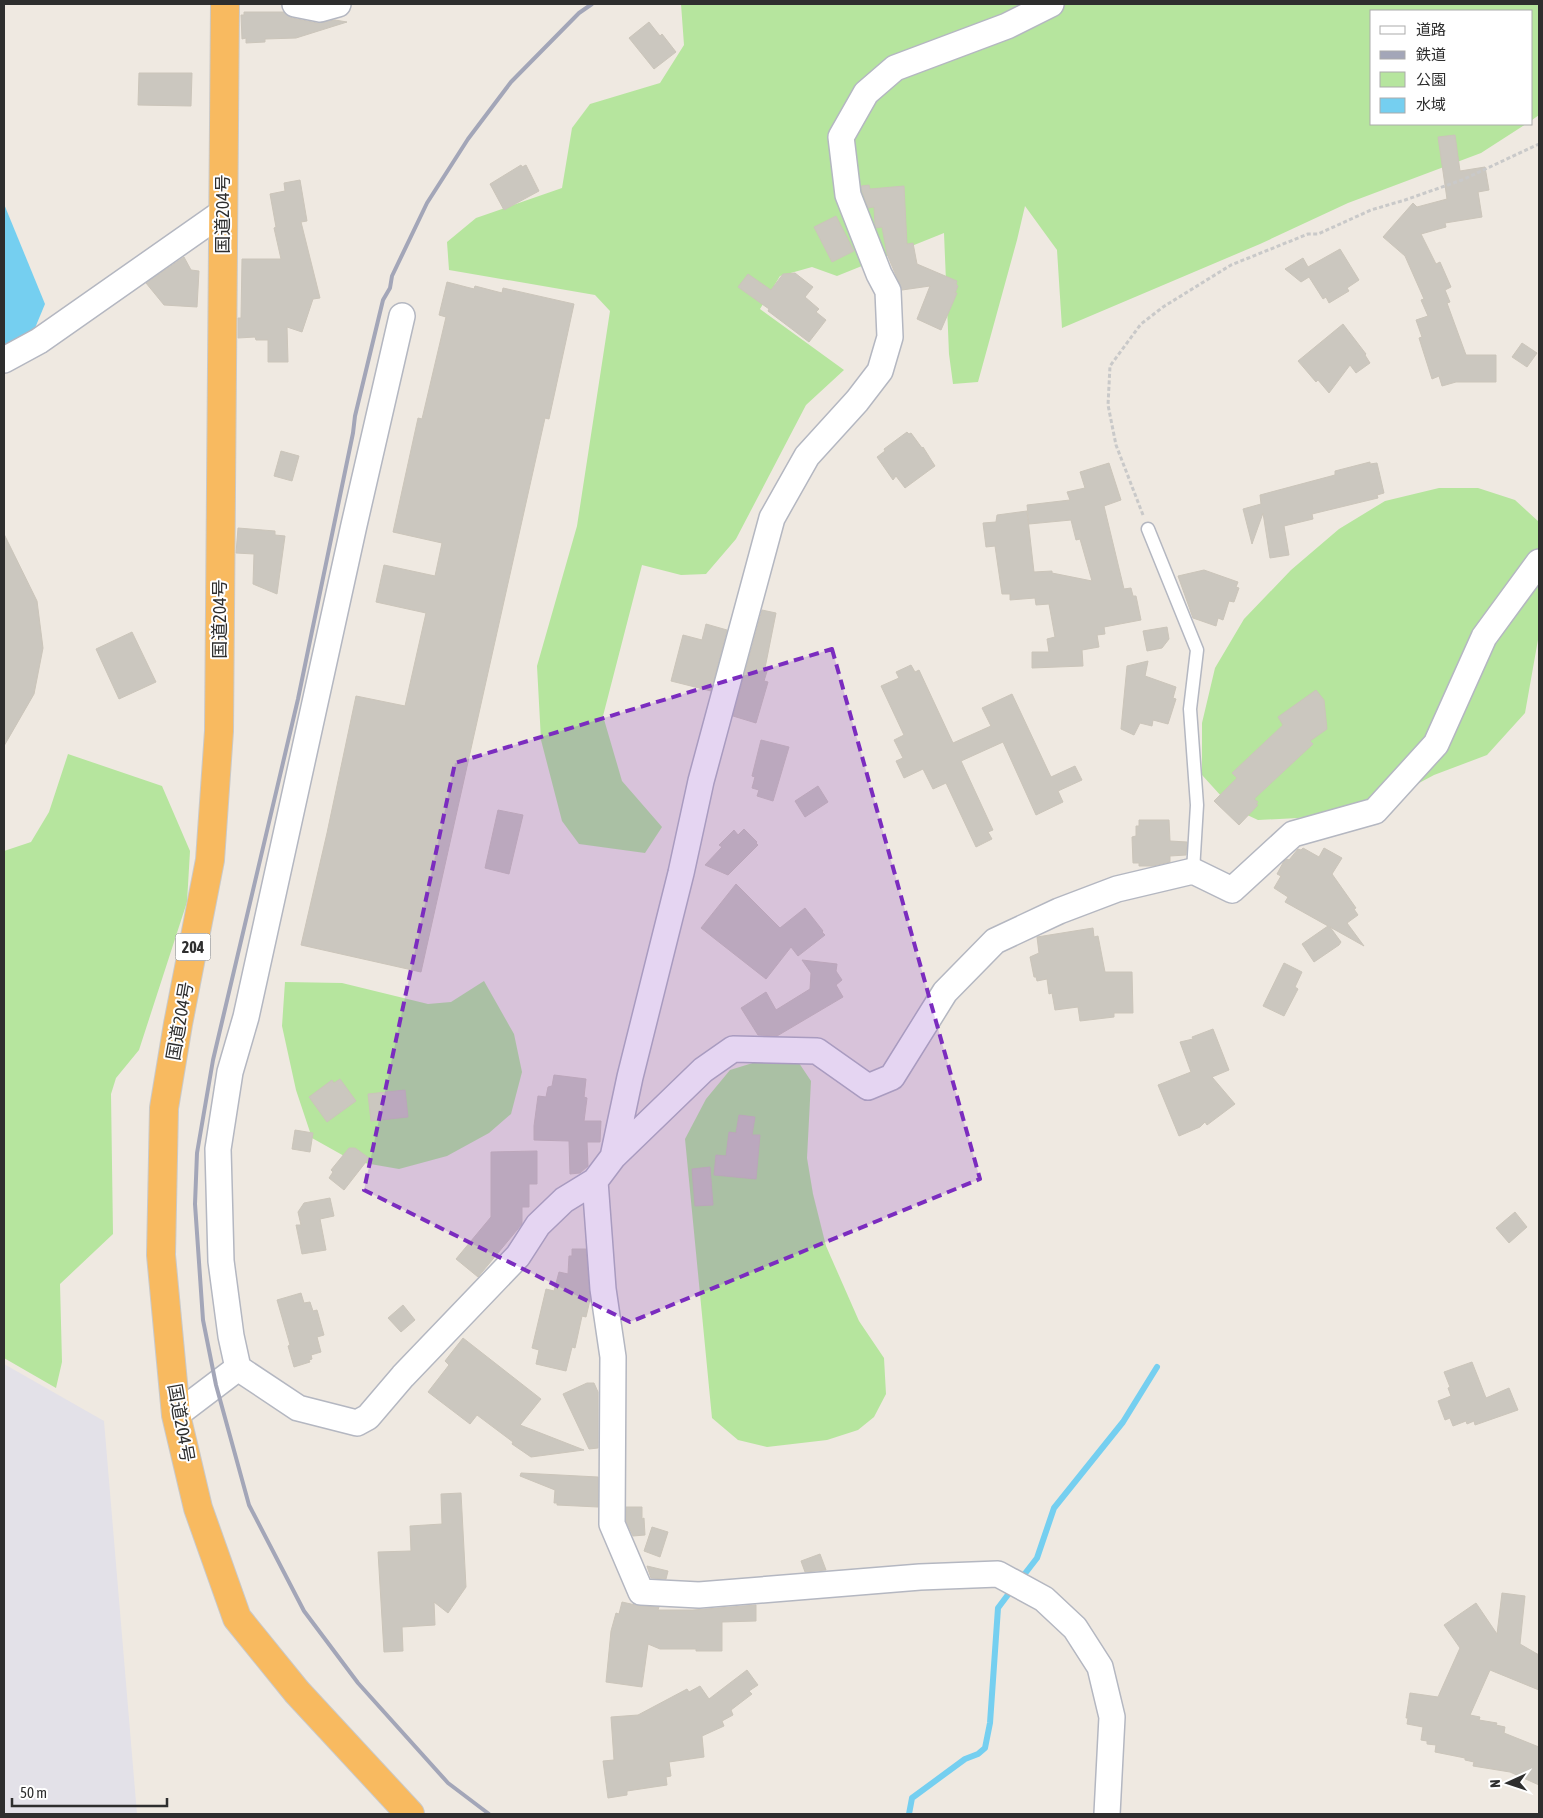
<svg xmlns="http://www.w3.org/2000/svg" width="1543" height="1818" font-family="'Asap Condensed','Noto Sans JP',sans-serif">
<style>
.industrial{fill:#e3e1e8}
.green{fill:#b6e59e}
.water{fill:#75cff0}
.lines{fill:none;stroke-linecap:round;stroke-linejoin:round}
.stream{stroke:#75cff0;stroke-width:6}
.building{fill:#cbc7bf;stroke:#cbc5ba}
.service-casing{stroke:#b4b7c1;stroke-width:15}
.minor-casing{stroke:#b4b7c1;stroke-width:28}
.trunk-casing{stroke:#c9c9c9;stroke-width:30}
.path{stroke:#c9c9c9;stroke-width:3;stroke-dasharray:4 2.5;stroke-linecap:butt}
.service{stroke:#fff;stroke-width:12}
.minor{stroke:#fff;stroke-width:25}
.trunk{stroke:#f8ba60;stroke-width:28}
.rail{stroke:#a3a6b8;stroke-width:4}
.marked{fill:#7b2cbf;fill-opacity:0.2;stroke:#7b2cbf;stroke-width:4;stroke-dasharray:10 6;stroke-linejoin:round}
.labels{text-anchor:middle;stroke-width:4;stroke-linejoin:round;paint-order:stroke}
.shield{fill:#fff;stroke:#6d6d6d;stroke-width:1}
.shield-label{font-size:16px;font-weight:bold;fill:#2e2e2e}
.street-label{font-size:18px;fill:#2e2e2e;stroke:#fff}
</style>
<rect width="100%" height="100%" fill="#efe9e1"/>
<path class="industrial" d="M4,1364l100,57 33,393h-133z"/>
<path class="green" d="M681,4h858v111l-7,5v-109h-160v113h154l-45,29 -133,50 -88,41 -198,84 -5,-78 -32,-44 -8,34 -39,142 -25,2 -4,-30 -5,-121 -107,43 -25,-9 -32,9 -20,33 84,61 -38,35 -70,134 -30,35 -25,1 -39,-10 -39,151 19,65 40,46 -17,26 -66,-9 -17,-23 -21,-81 -4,-74 40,-140 33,-215 -15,-16 -146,-25 -2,-28 29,-24 86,-30 10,-60 18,-24 70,-21 24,-38z
M1439,488h39l37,12 24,22v112l-14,79 -38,42 -53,20 -43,23 -50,13 -43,7 -40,2 -26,-12 -30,-33v-52l13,-55 29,-49 47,-49 48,-41 46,-28z
M68,754l94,32 28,65 -3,51 -48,148 -23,28 -5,16 2,140 -53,50 2,78 -6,26 -52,-30v-507l27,-9 18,-30z
M484,981l30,53 8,38 -11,42 -22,19 -42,23 -48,13 -46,-8 -41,-23 -16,-48 -14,-64 3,-44 57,1 86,21 23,-2z
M772,1057l25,3 14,21 -4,77 6,36 13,52 33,75 25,37 2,36 -12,23 -16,13 -31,10 -60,7 -29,-7 -26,-22 -27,-279 21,-40 24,-29z"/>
<path class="water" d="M4,204l41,100 -10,24 -31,18z"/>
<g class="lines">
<path class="stream" d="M1020,1580l17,-22 17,-50 69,-86 34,-55
M909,1814l3,-16 53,-39 13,-5 7,-6 5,-25 8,-115 15,-20"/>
</g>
<path class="building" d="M244,12h40l8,6 25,5 18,-3 12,2 -51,16 -31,1v3l-19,1v-5l-4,1 -1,-24h3z
M649,22l11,14 2,-2 14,18 -22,17 -25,-31z
M139,73h53l-1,33 -53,-1z
M1455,135l5,36 25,-4 4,23 -11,2 4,25 -37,6 1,4 -25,7 15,30 4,-2 11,25 -6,3 5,12 -3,1 19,52h30v27h-40l-14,4 -3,-10 -7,3 -13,-41 3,-1 -6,-17 12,-4 -7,-16 3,-1 -19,-43 -22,-19 30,-34 4,4 30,-8 -9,-62z
M521,165l1,2 4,-2 13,26 -35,19 -14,-26z
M300,180l7,41 -6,1 19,76 -7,1 -11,33 -15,-5 1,35h-20v-22h-12l-1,-3 -17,1v-20h3l1,-59h39l-7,-31 2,-1 -6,-33 15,-3 -1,-8z
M869,185l1,4 34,-3 3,58 6,-1 4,21 40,17 -1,3 2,2 -3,7h2l-16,37 -24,-11 13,-33 -28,4 -15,-36 -5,-27 -6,1 -1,-3 -1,-18 -6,1 -6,-17 -1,-5z
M836,216l18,35 -22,11 -18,-35z
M1340,249l19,31 -12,8 2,3 -20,12 -3,-6 -3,2 -14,-22 -8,5 -16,-13 18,-11 5,9z
M184,257l7,13 8,1 -2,36 -33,-2 -18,-22z
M795,273l18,14 -8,10 14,12 -3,3 10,8 -17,22 -41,-31 1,-2 -31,-22 10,-13 23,16 12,-16z
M447,282l27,7 1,-3 27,7 1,-5 71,16 -25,115 -4,-1 -124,554 -120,-27 26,-112 29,-137 49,10 21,-93 -50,-11 8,-37 51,11 7,-33 -49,-11 25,-114 4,1 24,-102 -7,-2z
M1343,324l23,30 -1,1 5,8 -14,10 -6,-8 -21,28 -11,-13 -2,2 -18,-21z
M1522,343l15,10 -10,14 -15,-10z
M907,432l2,2 2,-1 11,15 1,-1 12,19 -30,22 -9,-12 -3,4 -16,-23 8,-6 -1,-2z
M281,451l18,5 -7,25 -18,-5z
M1370,462v2l7,-1 7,30 -7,2 1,3 -66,16 1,5 -29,7 5,29 -19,3 -7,-45 -11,31 -9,-35 18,-5 -1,-9 75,-20v-4z
M1109,463l12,37 -17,6 20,83 7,-1 2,8h3l5,24 -37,7 1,7 -8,1 2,12 -17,3 1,16 -51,2v-16h17l-2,-13 8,-2 -6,-33 -13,1 -1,-7 -25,2v-6h-8l-7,-48 -9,1 -3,-24 13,-1 1,-7 30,-4 7,61 18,-1v2l40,8 -12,-42 -4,1 -5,-20 -42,4 -2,-19 43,-5 -3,-8 18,-4 -5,-16z
M238,528l37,3v4l10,1 -8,58 -24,-10 1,-30 -18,-1z
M4,534l33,67 6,47 -9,46 -30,52z
M1204,570l34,12 -2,5 3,1 -5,14 -5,-1 -6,19 -5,-2 -2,8 -23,-8 -15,-42z
M762,610l14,3 -11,55h3l-4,13 4,1 -12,41 -23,-7z
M706,624l21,6 -16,61 -40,-10 12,-46 19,5z
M1167,627l2,12 -7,9 -15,3 -4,-20z
M132,632l24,50 -37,17 -23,-50z
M1148,661l-3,15 31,11 -3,11 3,1 -8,25 -15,-4 -1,6 -12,-3 -6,12 -13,-6 6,-63z
M911,665l4,7 4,-2 34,73 38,-17 -9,-18 30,-14 39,83 24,-11 7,14 -24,11 5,11 -27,13 -33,-73 -42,19 32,69 -5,2 4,7 -16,8 -30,-64 -13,6 -10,-20 -19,9 -8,-17 7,-3 -9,-18 10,-5 -23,-49 18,-8 -3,-6z
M1316,690l8,10 3,29 -17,12 3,3 -59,55 4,3 -2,2 2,1 -19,20 -25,-24 23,-23 -5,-5 51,-48 -5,-8z
M761,740l28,7 -16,54 -16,-5 2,-6 -7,-2 3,-11 -3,-1z
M818,786l10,16 -23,15 -10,-16z
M498,810l25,5 -14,59 -24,-6z
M1139,820h30l1,21 17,1 -1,13 -16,1v6l-17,4h-14v-3h-6l-1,-26 4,-1v-10h3z
M744,829l13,13 -1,1 2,2 -30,30 -23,-10 17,-18 -3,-2 15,-15 4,5z
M1303,848l16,9 5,-9 18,10 -10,16 24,34 -2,1 4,6 -11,8 17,23 -34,-19 11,15 -2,3 -25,17 -12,-18 26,-18 -43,-24 3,-5 -14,-9 7,-12 -4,-2 7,-13 3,-2 2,1 9,-11 3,1z
M736,884l44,44 25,-20 18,23 -1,1 3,3 -27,21 -7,-9 -25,32 -65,-51z
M1093,928l1,9 4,-1 7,36h27l1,41h-19v4l-34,4 -2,-14 -23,3 -3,-17 -3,1 -2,-15 -10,2 -1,-4h-2l-4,-20 9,-4 -2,-16z
M802,960l35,4 -1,7 6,9 -6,5 7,12 -66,39 -19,-1 -17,-27 25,-16 10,18 34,-21 1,-16z
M1284,963l18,9 -7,15 3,2 -14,27 -21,-10z
M1213,1029l16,41 -17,7 23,27 -28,21 -2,-3 -5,5 -21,9 -21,-51 33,-13 -11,-30 13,-3 -1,-2z
M554,1075l32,4 -2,18 3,1 -3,23h17l-1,21h-13l1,24 -8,7 -10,1 -1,-33 -35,-1v-14l4,-30 8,1 2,-10 4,-1z
M340,1079l16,22 -29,21 -18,-25 23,-17 2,3z
M405,1090l3,27 -37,4 -3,-27z
M739,1115l16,2 -3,18h8l-4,44 -42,-4 2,-20 10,1 3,-24 7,1z
M295,1130l18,3 -3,19 -18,-3z
M349,1148h6l14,10 -25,32 -15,-12 4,-6 -2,-2z
M537,1151v33h-8v23h-7v17l-44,53 -22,-18 35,-42v-65z
M710,1167l3,38 -18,1 -3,-37z
M330,1198l4,18 -14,3 6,31 -24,4 -6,-29h5l-3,-13 6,-9z
M1515,1212l12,15 -18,16 -13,-15z
M572,1249h14l4,51 -4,17 -4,-1 -7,32 -3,-1 -6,24 -30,-7 3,-14 -7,-2 14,-59 8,2 5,-19 9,2 1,-18h3z
M301,1293l3,10 6,-1 3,9 4,-1 7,25 -7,2 4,15 -10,3 1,4 -3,1 1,2 -16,5 -6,-21 2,-1 -13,-45z
M403,1305l12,15 -14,12 -13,-14z
M463,1338l78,61 -21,26 64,25 -53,7 -19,-13 1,-2 -36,-27 -7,9 -42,-32 21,-27 -4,-4z
M1472,1362l14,36 23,-10 9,22 -43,15 -1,-4 -7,3 -1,-3 -13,5 -3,-8 -5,2 -7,-19 13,-5 -3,-8 2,-1 -6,-15z
M587,1383h7l4,9v56l-9,1 -26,-55z
M521,1473l77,4v30l-41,-2v-2h-3l1,-13 -35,-14z
M461,1493l5,94 -18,26 -14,-11 1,23 -33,2 1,24 -19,1 -6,-100 33,-1 -1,-25 32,-2 -1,-30z
M626,1507h16v12l2,-1 1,17 -12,1 -7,-15z
M652,1527l16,5 -8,25 -16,-6z
M820,1554l6,16 -21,2 -4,-11z
M647,1566l21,5 -2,8 -15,-1z
M1502,1593l23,3 -5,48 19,11v35l-49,-20 -20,45 10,2 -1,3 18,3 -1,2 9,2 -1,6 35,14v38l-29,-13 -37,-6 1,-4 -9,-2v-2l-30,-6 1,-7 -9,-1v-3l-6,-1 2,-13 -16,-3 1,-6h-2l4,-25 28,4 22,-49 -16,-23 32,-22 21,31z
M622,1602l18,4 19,1 -1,3h35l63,-5v16l-34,1v29h-26v-2h-36l-12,-5 -6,43 -36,-5 5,-51 5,-18 3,1z
M747,1670l11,15 -9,6 3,3 -21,16 2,5 -11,6 2,5 -22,10 2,21 -35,5 2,14 -5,1 1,8 -40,6v4l-19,3 -5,-37 11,-1 -3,-43 27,-2 49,-26 2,3 11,-6 9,13z"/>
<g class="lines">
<defs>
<path id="service" d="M1148,529l49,121 -7,59 7,96 -4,66"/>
<path id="minor" d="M295,4l25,5 18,-5
M402,316l-48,209 -108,492 -16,55 -12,77 3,112 10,75 7,32 60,40 59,15 11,-6 35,-41 115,-120 20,-31 26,-25 31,-19 18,-24 90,-87 30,-21 84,2 51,36 24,-10 53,-85 50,-51 64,-30 58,-22 76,-18 39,19 61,-56 82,-23 61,-67 48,-107 55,-75
M4,360l35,-19 184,-129
M613,1157l17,-80 51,-204 20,-92 71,-263 35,-62 50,-55 23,-30 10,-34 -2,-46 -9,-17 -31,-79 -7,-58 25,-44 29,-25 112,-42 44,-22
M595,1181l8,108 10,68 -1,167 29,68 58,3 221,-18 78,-3 46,25 31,29 25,39 12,50 -5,97
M176,1415l62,-47"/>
<path id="trunk" d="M225,4l-6,727 -9,129 -32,164 -14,84 -3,147 15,160 22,93 39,110 60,74 113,122"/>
</defs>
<use href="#service" class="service-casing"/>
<use href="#minor" class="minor-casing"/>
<use href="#trunk" class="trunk-casing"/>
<path class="path" d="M1143,515l-27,-70 -8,-40 2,-39 31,-42 22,-17 68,-42 77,-31h10l53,-24 34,-10 57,-20 77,-36"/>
<use href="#service" class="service"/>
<use href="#minor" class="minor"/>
<use href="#trunk" class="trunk"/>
<path class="rail" d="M489,1814l-41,-31 -90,-100 -54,-72 -55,-106 -33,-120 -13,-65 -8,-116 2,-51 16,-93 85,-361 55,-266 2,-17 28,-116 7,-12 2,-12 35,-73 41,-64 43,-57 68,-69 13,-9"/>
</g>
<path class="marked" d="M832,649l148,530 -350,143 -266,-132 91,-427z"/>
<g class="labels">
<rect class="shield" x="175.5" y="933.5" width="35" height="27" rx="4"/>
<g class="shield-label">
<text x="193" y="953">204</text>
</g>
<g class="street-label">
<text transform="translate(223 214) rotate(-90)" y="6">国道204号</text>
<text transform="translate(220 619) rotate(-90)" y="6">国道204号</text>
<text transform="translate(180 1021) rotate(-80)" y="6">国道204号</text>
<text transform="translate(181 1423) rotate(80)" y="6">国道204号</text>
</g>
</g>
<rect width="1543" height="1818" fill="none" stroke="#2e2e2e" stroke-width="10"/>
<rect x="1370" y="10" width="162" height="115" fill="#ffffff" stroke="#ababab"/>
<rect x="1380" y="26" width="25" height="8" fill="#ffffff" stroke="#ababab"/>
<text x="1416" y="35" font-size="15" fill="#2e2e2e">道路</text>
<rect x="1380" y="51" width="25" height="8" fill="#a3a6b8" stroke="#ababab"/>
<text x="1416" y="60" font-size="15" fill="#2e2e2e">鉄道</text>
<rect x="1380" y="72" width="25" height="15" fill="#b6e59e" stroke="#ababab"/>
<text x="1416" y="85" font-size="15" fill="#2e2e2e">公園</text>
<rect x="1380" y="98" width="25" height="15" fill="#75cff0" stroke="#ababab"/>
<text x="1416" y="110" font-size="15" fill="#2e2e2e">水域</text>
<g transform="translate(1508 1783) rotate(267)" stroke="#ffffff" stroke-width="4" paint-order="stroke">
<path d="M0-4L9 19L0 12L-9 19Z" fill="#2e2e2e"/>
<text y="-8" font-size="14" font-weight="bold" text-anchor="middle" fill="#2e2e2e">N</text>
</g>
<path d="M12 1798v8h155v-8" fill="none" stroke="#2e2e2e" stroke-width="2.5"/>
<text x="20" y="1798" font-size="15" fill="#2e2e2e" stroke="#ffffff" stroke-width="4" paint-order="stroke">50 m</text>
</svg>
